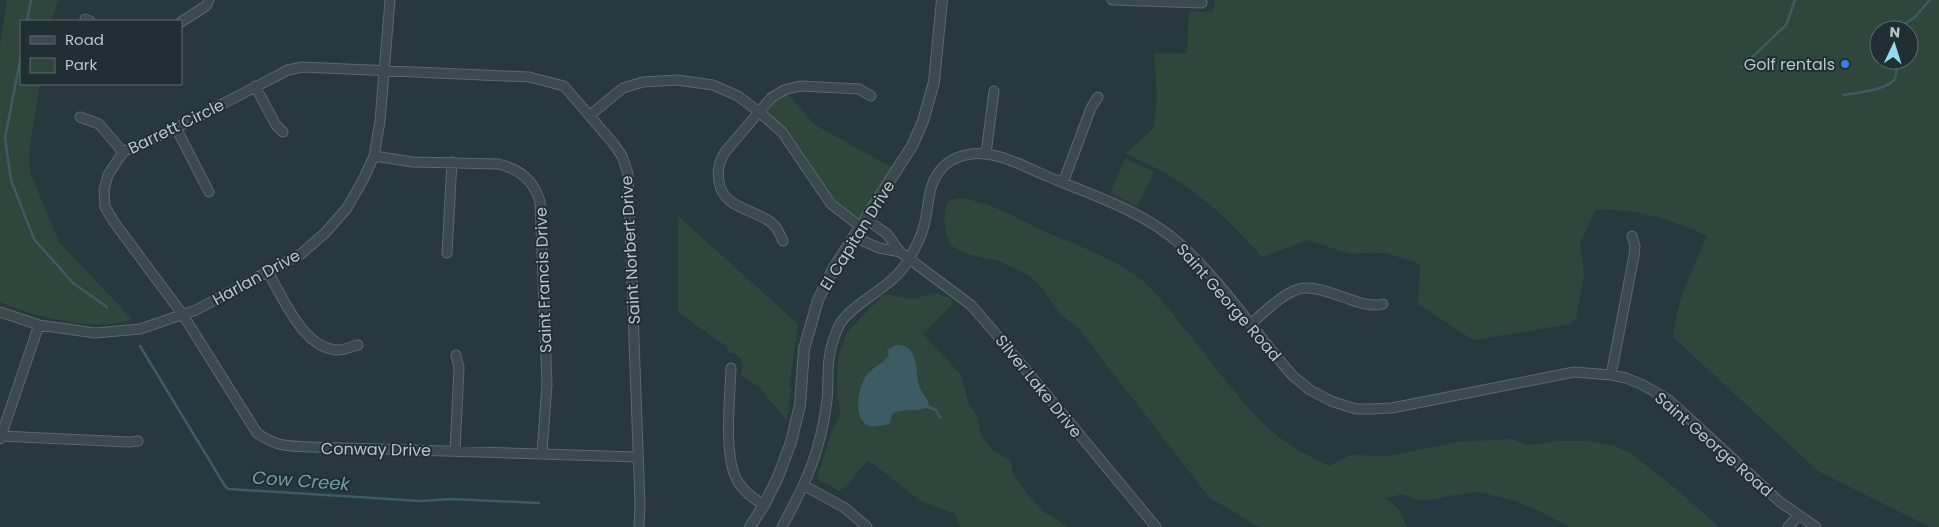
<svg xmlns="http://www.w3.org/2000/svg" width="1939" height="527" font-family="Poppins,sans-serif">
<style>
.green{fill:#2f463d;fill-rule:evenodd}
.water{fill:#3c5b63}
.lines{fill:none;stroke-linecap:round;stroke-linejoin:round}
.stream{stroke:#3c5b63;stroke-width:2.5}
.minor-casing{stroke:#59686c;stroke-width:11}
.tertiary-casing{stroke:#59686c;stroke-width:12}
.minor{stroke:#3b4a4e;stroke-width:9}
.tertiary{stroke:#3b4a4e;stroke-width:10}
.shop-dot{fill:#3f7fe0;stroke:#202f33;stroke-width:2}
.labels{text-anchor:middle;stroke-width:4;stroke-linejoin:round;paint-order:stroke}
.poi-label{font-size:16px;fill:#b7c5c9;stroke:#202f33;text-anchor:end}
.street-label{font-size:16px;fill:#b7c5c9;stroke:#202f33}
.water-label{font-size:18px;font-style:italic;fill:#739ba4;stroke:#202f33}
</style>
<rect width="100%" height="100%" fill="#27393e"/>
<path class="green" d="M7,0h51l-7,21h-30v63h19l-11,68 1,20 29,70 73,77c-35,15 -99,-3 -132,-17v-256z
M1214,0h725v527h-9l-112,-56 -145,-134c3,-36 20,-68 34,-101 -35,-16 -71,-28 -111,-26l-16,33 4,32 -8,44 -6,5 -97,16 -55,-36 2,-40 -34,-11 -36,1 -43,-14 -45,17c-43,-48 -77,-79 -137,-103l29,-26 3,-32 -3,-43 33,1 2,-43 23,1 3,-10zM1879,30h30v30h-30z
M784,90l31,35 82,45 -36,57 -30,-23 -49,-72 -23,-20z
M1125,158l29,14 -17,34 -27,-13z
M958,198c30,3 57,19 84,32 35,16 71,27 101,51 13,11 24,27 35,40 32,37 59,80 96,112 17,14 36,24 55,33l21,-11 39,1 69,-14 54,-3 17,6 28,-4h32l25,5 15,6 46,36 44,39h-149l-35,-18 -20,-8 -36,-9 -25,3 -22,5h-15l-14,-6 -18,4 13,10 9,19h-147l-5,-2 -46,-28 -131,-169 -18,-14 -17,-25 -14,-14 -30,-14 -33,-7 -14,-8v2c-7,-17 -11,-29 -4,-47z
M678,216l120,108 -9,63 2,1 -4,33 -27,-33 -20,-14 3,-9c-2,-8 -6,-12 -14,-12l-2,-6 -49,-35z
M935,293l15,5 3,6 -30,30 38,41 8,30 9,13 3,18 12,15 18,10 2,13 17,23 13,14 24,16h-106l-7,-14 -32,-11 -54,-42 -20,24 -9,7 -22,-12 14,-46 9,-18 -3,-31 1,-27 9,-25 37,-38 29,5z"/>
<path class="water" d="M896,345c25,-1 18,28 24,43 3,7 8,10 9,18 -9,7 -25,2 -36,7l-4,11c-7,1 -14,4 -20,2 -17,-7 -11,-38 -3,-50 6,-9 17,-12 23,-21l-2,-5z"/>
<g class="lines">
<path class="stream" d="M27,21l4,-21
M1896,30l19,-13 15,-17
M21,56l-16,82 6,42 23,59 39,44 34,24
M1742,67l44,-42 9,-25
M1844,95c12,-2 42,-5 50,-15 4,-5 2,-14 2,-20
M140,346l85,140 3,3 193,12 31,-2 87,4
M925,406l11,4 4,8"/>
<defs>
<path id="minor" d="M1112,0l90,3
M85,19l5,2
M181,22l25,-16 3,-6
M255,86l21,39 7,7
M590,115l33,-27 20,-6 34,-2 36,5 25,11 21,16 23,20 49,72 30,23
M80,117l19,7 24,28
M176,128l33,64
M986,154l8,-63
M374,156l39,6 85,2c22,5 35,16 42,37l7,183 -5,69
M1063,183l28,-75 7,-11
M866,219l21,15 13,18 71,53 31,36 154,186
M854,237l25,11 21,4
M783,241c-3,-6 -5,-12 -10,-17 -17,-15 -50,-15 -54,-42 -2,-12 0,-20 6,-30l46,-54 13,-8 16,-4 59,3 12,7
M447,253l5,-91
M268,272c15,26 36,78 71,78 6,0 13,-4 19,-5
M0,312l39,13 56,8 45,-4 56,-19 105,-56 24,-21 22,-25 16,-28 11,-24 6,-35 10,-121
M1251,324c12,-11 36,-35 53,-36 15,-1 32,7 45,11 11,4 22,8 34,5
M731,368c-1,30 -8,90 7,114 6,10 16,17 26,23
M1611,375l23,-119 1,-10 -3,-10
M1,436l128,6 9,-1
M0,439l39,-114
M455,451l4,-83 -3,-13
M638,457l-327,-10c-24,-1 -34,0 -54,-14l-74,-118 -69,-93 -9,-15 -1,-17 4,-15 15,-23 53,-24 112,-58 14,-3 227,10 35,9 49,57 9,13 6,18 12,330 -1,23
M805,486l40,22 22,19
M782,527c24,-44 39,-76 45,-127 2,-20 -1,-39 6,-59 2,-6 5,-14 8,-19 18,-24 52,-34 68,-63 4,-7 11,-20 13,-27 9,-24 2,-47 23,-67 10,-9 27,-13 40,-11 22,2 44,15 64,23 45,19 94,34 131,67 43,39 75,89 113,132l17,14 21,11 25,8h15l21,-1 182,-36 37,3 15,3 17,7 26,15 111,102 36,25
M1788,527l10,-11"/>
<path id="tertiary" d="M750,527l14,-22 14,-28 13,-35 9,-37 4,-56 14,-49 15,-31 79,-123 11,-25 11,-39 8,-82"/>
</defs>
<use href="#minor" class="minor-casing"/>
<use href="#tertiary" class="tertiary-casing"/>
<use href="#minor" class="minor"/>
<use href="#tertiary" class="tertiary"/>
</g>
<circle class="shop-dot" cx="1845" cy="64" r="5"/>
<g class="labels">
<g class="poi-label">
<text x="1835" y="70">Golf rentals</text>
</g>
<g class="street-label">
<text transform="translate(176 126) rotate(-26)" y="6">Barrett Circle</text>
<text transform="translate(857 235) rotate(-58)" y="6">El Capitan Drive</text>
<text transform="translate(630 250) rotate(-93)" y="6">Saint Norbert Drive</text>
<text transform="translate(256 277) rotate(-29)" y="6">Harlan Drive</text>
<text transform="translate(543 280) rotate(-92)" y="6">Saint Francis Drive</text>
<text transform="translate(1229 302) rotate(49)" y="6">Saint George Road</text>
<text transform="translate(1039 386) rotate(51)" y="6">Silver Lake Drive</text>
<text transform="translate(1714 444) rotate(41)" y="6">Saint George Road</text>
<text transform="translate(376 449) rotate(1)" y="6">Conway Drive</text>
</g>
<g class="water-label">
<text transform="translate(301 481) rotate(4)" y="6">Cow Creek</text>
</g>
</g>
<rect x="20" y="20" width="162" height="65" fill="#202f33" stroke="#5c6b6f"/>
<rect x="30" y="36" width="25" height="8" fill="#3b4a4e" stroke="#5c6b6f"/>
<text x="65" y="45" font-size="15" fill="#b7c5c9">Road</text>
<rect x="30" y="58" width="25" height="15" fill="#2f463d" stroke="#5c6b6f"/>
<text x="65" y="70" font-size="15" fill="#b7c5c9">Park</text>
<g transform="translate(1894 45) rotate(4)"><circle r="24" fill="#202f33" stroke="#5c6b6f"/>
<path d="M0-4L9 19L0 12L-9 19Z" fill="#95dbf0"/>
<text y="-8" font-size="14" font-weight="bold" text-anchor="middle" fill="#b7c5c9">N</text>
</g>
</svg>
